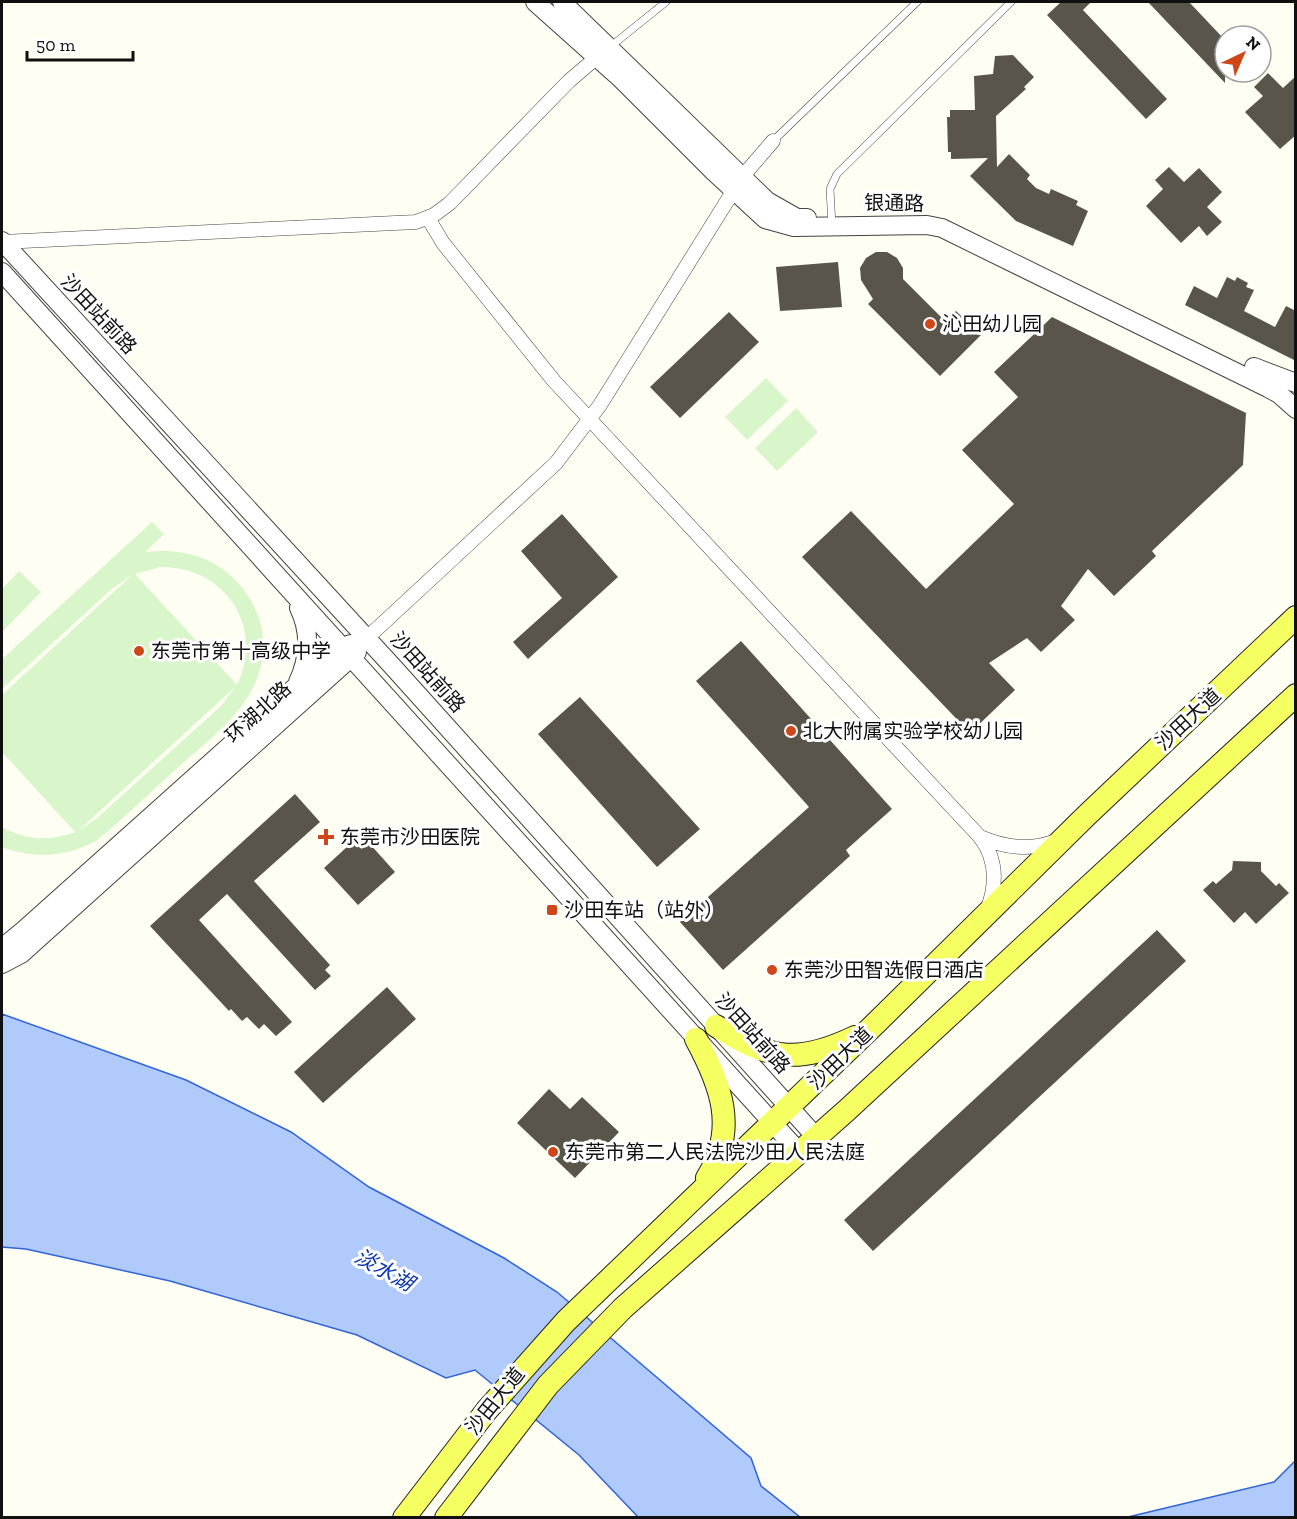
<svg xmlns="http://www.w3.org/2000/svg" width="1297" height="1519" font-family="'Zilla Slab','Noto Sans SC',serif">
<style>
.pitch{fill:#d9f5ca;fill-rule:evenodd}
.water{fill:#b1cafc;stroke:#3064db;stroke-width:1.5}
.building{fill:#5a554b}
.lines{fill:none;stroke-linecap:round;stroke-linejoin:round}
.service-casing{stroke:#434343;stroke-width:8}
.minor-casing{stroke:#434343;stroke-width:15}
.tertiary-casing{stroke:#434343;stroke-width:20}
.primary-casing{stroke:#212121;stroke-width:24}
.service{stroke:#fff;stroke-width:7}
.minor{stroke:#fff;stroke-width:14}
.tertiary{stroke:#fff;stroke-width:18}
.primary{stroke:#f6ff62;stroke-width:22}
.poi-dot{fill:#cf4618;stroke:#fff;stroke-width:2}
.labels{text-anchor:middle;stroke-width:6;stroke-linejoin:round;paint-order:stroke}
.street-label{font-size:20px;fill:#101010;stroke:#fff}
.poi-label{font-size:20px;fill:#101010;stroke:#fff;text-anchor:start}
.water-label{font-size:21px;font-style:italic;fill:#0a36b0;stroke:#fff}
</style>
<rect width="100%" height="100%" fill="#fefff2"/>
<path class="pitch" d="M766,378l22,23 -41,39 -22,-23z
M796,408l22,24 -41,39 -22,-23z
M152,522l12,12 -19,18c36,-4 69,4 94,32 13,14 22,34 24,53 5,62 -48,97 -89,134 -26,24 -51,48 -78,70 -31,16 -59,18 -92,7l-2,-2v-19c23,13 48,15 73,5l-73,-80v-57l130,-120 -19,13 -111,101v-30zM161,567c64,0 104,59 76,118l-102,-111zM235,687l-14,19 -124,112 -19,13z
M19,571l22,21 -39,40v-43z"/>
<path class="water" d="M2,1014l184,66 105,52 78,55 135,71 53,34 194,166 10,28 39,31h-162l-59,-62 -104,-85 -29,8 -89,-43 -187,-54 -144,-32 -24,-2z
M1295,1461v56h-167l146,-35z"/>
<path class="building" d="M1061,2h30l-8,8 84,89 -21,20 -99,-104z
M1148,2h41l36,38v43z
M1013,55l21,22 -10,10 2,2 -30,27 1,51 12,-13 21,21 -3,4 9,9 13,6 2,-5 27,12 -2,4 12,6 -15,35 -57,-25 -46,-45 18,-18 -37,1v-7h-3l-1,-35h3v-7h25l-1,-34 19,-2 2,-18z
M1268,73l15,15 13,-12v59l-16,14 -35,-37 18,-16 -9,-9z
M1169,167l15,15 15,-14 23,24 -15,15 15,15 -15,14 -8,-10 -18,17 -35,-37 17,-17 -8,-9z
M876,252h11l10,6 6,10v11l43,43 10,-11 25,24 -41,41 -72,-72 5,-5 -12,-19 -1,-12 6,-10z
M838,262l4,45 -62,4 -4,-44z
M1227,277l8,4 2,-4 11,6 -2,4 8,3 -10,21 31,16 11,-21 10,5v50l-111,-56 9,-19 23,12z
M729,312l30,30 -79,76 -30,-31z
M1052,317l194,96 -3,52 -91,86 4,5 -42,40 -26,-27 -27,37 14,14 -34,32 -14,-14 -38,25 26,27 -45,43 -168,-176 49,-46 75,78 88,-85 -52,-54 56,-53 -24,-25z
M562,514l56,63 -90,82 -15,-17 49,-44 -41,-47z
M741,641l151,168 -46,41 4,6 -127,114 -43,-48 129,-115 -113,-126z
M580,697l120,132 -43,38 -119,-133z
M295,794l25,28 -66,59 76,84 -5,5 6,6 -16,14 -88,-96 -28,26 93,102 -16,14 -12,-12 -5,5 -12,-12 -5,4 -11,-12 -2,2 -79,-85z
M361,834l34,38 -37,33 -34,-37z
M1233,861l28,1v9l15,15 3,-3 10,10 -33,31 -11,-12 -11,11 -31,-33 10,-9 3,3 16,-14z
M1157,930l29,31 -313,290 -29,-31z
M387,987l29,32 -93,84 -29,-31z
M549,1089l21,20 12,-12 37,35 -44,46 -58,-55z"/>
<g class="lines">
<defs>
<path id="service" d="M610,47l56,-45
M773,141l144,-139
M832,226l-2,-37 7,-15 174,-172"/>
<path id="minor" d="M428,218l15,25 111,138 426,456c17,22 17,46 8,71
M2,242l414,-20 18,-7 16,-12 119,-122 34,-29
M367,638l189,-175 44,-58 142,-228 31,-36
M980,837c27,11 49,14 76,4"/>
<path id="tertiary" d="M535,2l84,75 95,95 51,47 29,8 133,-2 15,3 326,160 11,6 17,15
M562,2l205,199 30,17h10
M2,241l392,427 422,469
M2,272l797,880
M1254,367l42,16
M298,682c11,-23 13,-50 1,-74
M2,948l22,-18 315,-282 12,-4
M2,964l19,-10 336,-302"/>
<path id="primary" d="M716,1026c53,33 81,39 139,11
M696,1039c25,46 42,90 11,139
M404,1518l83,-108 79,-89 310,-298 210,-207 210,-199
M446,1518l102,-133 75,-77 223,-197 450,-416"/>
</defs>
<use href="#service" class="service-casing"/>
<use href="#minor" class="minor-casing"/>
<use href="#tertiary" class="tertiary-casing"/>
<use href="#primary" class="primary-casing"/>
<use href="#service" class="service"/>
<use href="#minor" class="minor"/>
<use href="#tertiary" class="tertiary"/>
<use href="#primary" class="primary"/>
</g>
<g class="poi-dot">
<circle cx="930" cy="324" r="6"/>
<circle cx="139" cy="651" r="6"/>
<circle cx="791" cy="731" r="6"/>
<path d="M323 828h6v6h6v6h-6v6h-6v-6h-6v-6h6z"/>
<rect x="546" y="904" width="12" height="12" rx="3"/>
<circle cx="772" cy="970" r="6"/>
<circle cx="553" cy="1152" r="6"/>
</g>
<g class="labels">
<g class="street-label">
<text transform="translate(894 203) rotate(1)" y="7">银通路</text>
<text transform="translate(99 314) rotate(47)" y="7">沙田站前路</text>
<text transform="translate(428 672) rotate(48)" y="7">沙田站前路</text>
<text transform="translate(258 712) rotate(-42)" y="7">环湖北路</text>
<text transform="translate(1188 719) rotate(-43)" y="7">沙田大道</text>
<text transform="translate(753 1033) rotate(48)" y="7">沙田站前路</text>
<text transform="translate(840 1058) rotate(-44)" y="7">沙田大道</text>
<text transform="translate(495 1401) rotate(-51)" y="7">沙田大道</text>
</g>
<g class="poi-label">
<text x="942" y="331">沁田幼儿园</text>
<text x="151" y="658">东莞市第十高级中学</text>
<text x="803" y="738">北大附属实验学校幼儿园</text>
<text x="340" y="844">东莞市沙田医院</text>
<text x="564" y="917">沙田车站（站外）</text>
<text x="784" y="977">东莞沙田智选假日酒店</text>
<text x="565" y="1159">东莞市第二人民法院沙田人民法庭</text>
</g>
<g class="water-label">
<text transform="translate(384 1270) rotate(29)" y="7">淡水湖</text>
</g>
</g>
<rect width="1297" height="1519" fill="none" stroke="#101010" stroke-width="6"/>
<g transform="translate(1243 54) rotate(44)"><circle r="28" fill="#ffffff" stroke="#9f9f9f" stroke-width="1.5"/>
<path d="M0-4.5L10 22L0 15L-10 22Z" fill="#cf4618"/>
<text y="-9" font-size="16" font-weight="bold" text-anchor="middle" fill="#101010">N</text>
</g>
<path d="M27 51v9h106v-9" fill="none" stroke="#101010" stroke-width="3"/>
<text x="36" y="51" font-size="18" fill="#101010" stroke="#ffffff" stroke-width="4.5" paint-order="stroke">50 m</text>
</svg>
